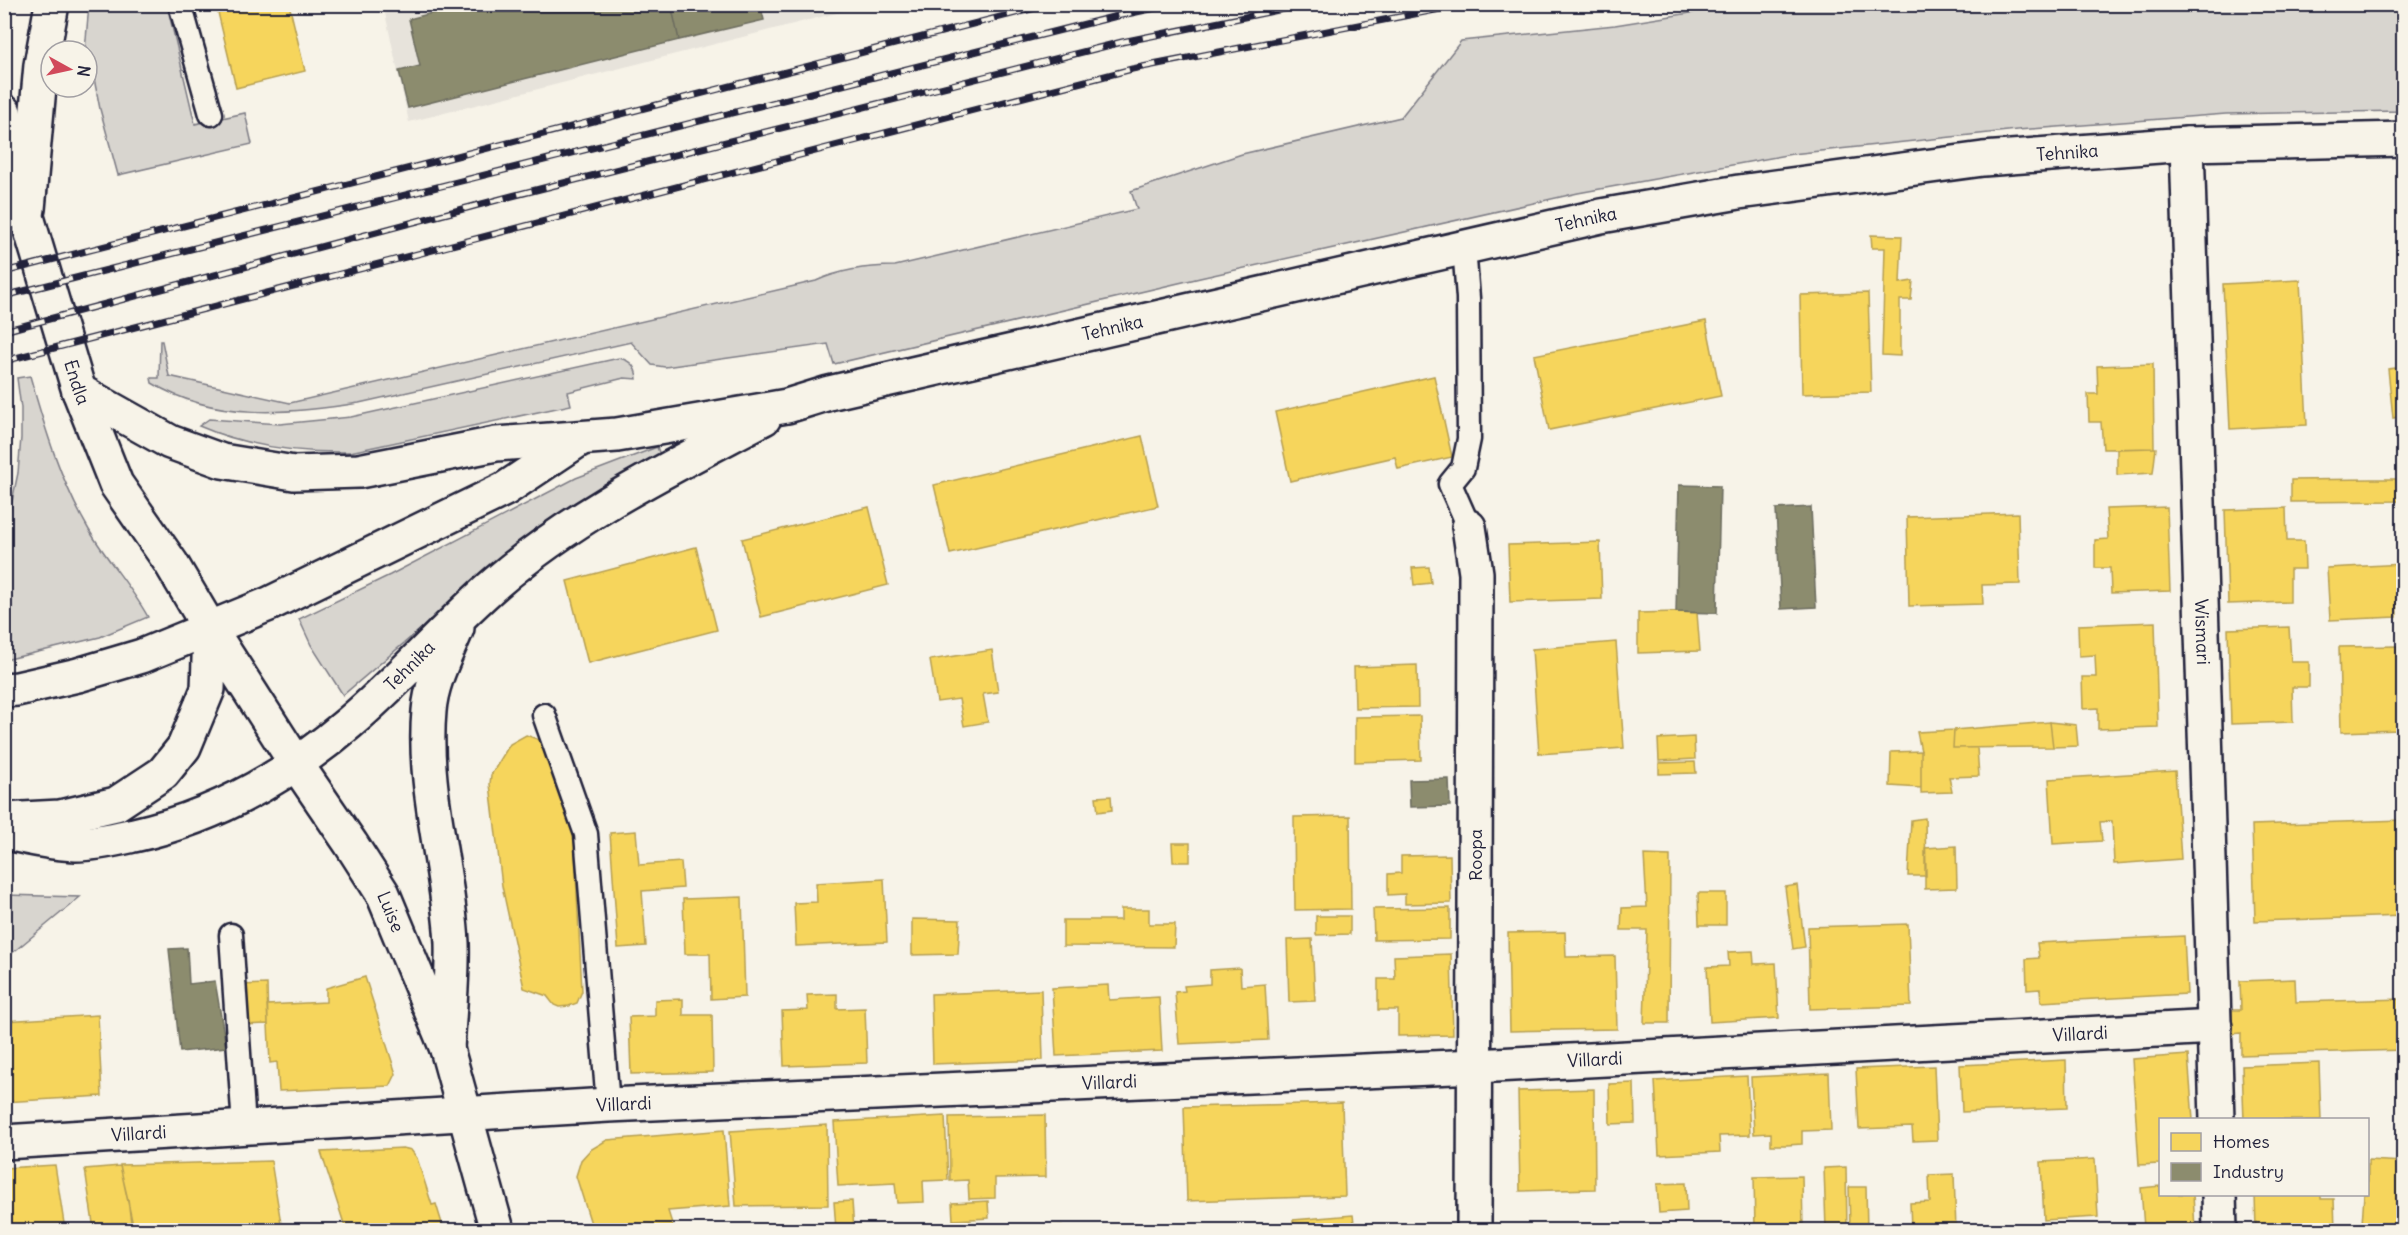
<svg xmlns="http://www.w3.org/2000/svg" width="2408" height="1235" font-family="Delius,sans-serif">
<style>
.built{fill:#e7e3db}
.green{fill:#d8d5cf;stroke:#7d7c85;stroke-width:1.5}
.homes{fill:#f6d55c;stroke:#b69f52;stroke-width:1.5}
.industry{fill:#8c8c6e;stroke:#6c6c5f;stroke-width:1.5}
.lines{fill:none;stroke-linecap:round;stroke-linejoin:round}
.lane-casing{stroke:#22223b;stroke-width:27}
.street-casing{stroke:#22223b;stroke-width:38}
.secondary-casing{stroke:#22223b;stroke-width:38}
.primary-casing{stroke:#22223b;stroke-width:38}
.lane{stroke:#f7f3e8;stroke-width:22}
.street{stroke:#f7f3e8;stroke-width:33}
.secondary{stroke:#f7f3e8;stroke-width:33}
.primary{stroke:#f7f3e8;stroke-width:33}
.rail-casing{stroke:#22223b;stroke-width:7}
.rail{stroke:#f7f3e8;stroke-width:4.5;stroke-dasharray:14;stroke-linecap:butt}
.labels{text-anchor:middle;stroke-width:6;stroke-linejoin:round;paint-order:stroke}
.street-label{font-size:18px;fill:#22223b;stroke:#f7f3e8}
</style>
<rect width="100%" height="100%" fill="#f7f3e8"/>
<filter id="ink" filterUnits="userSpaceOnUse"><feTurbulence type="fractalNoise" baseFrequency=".0167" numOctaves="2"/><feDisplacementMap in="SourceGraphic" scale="12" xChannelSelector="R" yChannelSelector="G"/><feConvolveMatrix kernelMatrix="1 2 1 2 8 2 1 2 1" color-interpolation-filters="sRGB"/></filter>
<g filter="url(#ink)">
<path class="built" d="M383,4l485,1 -459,117z"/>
<path class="green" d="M1747,4l656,1v106l-177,3 -209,16 -225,24 -214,39 -378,85 -366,86 -6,-20 -163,23 -13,-2 -21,-23 -272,61c-69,11 -145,18 -207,-20l-1,-5h8l1,-37h2l7,35 121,27 526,-122c24,-11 52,-15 79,-15l242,-57 -6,-18 111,-37 159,-37 60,-76 154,-16z
M89,5h78l28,119 50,-11 7,31 -134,31 -18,-66 -10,-51 -3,-2v-5h-2z
M619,358c13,3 17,9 18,21l-13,-1 -56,14 3,13 -221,47c-50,1 -105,-6 -151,-26l10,-7 71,5 71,-7z
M30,376c15,53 31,106 59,154 18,30 42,56 59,87l-48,20 -95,23v-125l13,-62 3,-35v-30l-4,-30z
M657,447l3,8 -73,41 -56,39 -188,160 -32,-50 -12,-26 91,-44 186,-97z
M5,895l75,2 -75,62z"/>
<path class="homes" d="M216,4h73l16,67 -69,17z
M1871,235l31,1 -2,47 13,-2 -2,19h-11v56l-18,-1 3,-107h-13z
M2300,280l7,145 -77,4 -7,-145z
M1868,293l3,99 -69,2 -2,-99z
M1706,321l15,75 -172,34 -15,-75z
M2153,364l1,84 -51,1 -2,-27h-12l-1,-28h10l-1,-28z
M2404,367v49l-11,2 -5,-49z
M1434,376l18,81 -54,12 -3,-12 -105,24 -15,-69z
M1142,436l16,70 -208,48 -16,-69z
M2154,448h2l-3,25 -36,2v-26z
M2372,479h32v22l-113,1v-22z
M869,507l19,78 -127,32 -19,-78z
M2167,507l3,84 -59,2 -1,-25h-15v-28l13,-1 -2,-30z
M2286,508l1,33h17l1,28h-15v33l-62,2 -3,-94z
M2018,513l2,71 -38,1 1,19 -74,2 -2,-89z
M1600,542l2,57 -92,3 -2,-57z
M696,547l21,83 -129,33 -21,-82z
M2404,564v32h-8l1,21 -67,3 -3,-52z
M1429,567l2,16 -17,2 -2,-17z
M1676,612l21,1 3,38 -62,2v-40z
M2155,622l3,105 -60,2v-21l-15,1 -1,-32h14l-1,-22 -16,1 -1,-31z
M2289,627l2,35h18v25h-17l1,35 -62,2 -3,-95z
M1616,642l8,106 -85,6 -7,-105z
M2397,646l2,84 -58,2 -2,-85z
M992,650l6,42 -15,2 5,28 -24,4 -5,-27 -22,3 -7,-42z
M1417,665l1,42 -63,1 -1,-41z
M1420,716l1,44 -66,2v-45z
M2050,722l3,25 -100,1 1,-18z
M2050,722l26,3 2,21 -25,1z
M1954,730l-1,18h24l2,28 -30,1 3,15 -31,1v-42l-4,-19z
M526,735l19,7 29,93 8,156 -5,12 -8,3 -10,1 -5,-2 -7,-9 -23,-8 -22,-102 -12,-102 1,-9 19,-31z
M1694,737l1,22 -36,2 -1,-22z
M1921,751v37l-31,-2 1,-34z
M1695,762l1,11 -37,1v-11z
M2175,771l6,88 -67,5 -2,-43 -12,1 2,19 -49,3 -4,-65z
M1111,796l1,14 -14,2 -2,-15z
M1350,816l1,93 -56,1 -1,-93z
M1925,818l1,58h-18l3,-56z
M2404,820v96l-149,5 -3,-96z
M636,831l3,34 42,-3 2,26 -41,3 4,55 -28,2 -8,-115z
M1172,843h18v19h-17z
M1956,846l1,42 -32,1v-41z
M1450,855l1,48 -46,1v-10l-17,1v-21l13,-1v-17z
M1644,855l26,1 -1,167h-25l3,-93h-26l1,-22 25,-1z
M884,879l3,63 -91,4 -2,-43 23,-1 -1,-19z
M1797,885l8,62 -12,2 -8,-62z
M1698,893h28v32h-27z
M742,897l3,100 -34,2 -1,-45h-25l-2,-55z
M1450,908v31l-76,1 -1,-31z
M1121,909h28v15h26l-1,23 -111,-1v-26h58z
M1316,916h34v18l-34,1z
M912,919l48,1 -2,34 -46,1z
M1908,924l3,82 -101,3 -2,-82z
M1565,932l1,25 49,-1 2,73 -107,2 -2,-98z
M2184,936l3,58 -146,8 -1,-13 -13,1 -1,-31 13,-1 -2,-15z
M1312,939l3,62 -26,1 -2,-62z
M1753,951l1,13 22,-1 3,55 -69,4 -3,-55 22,-1 -1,-14z
M1451,954l2,81 -55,1v-26h-20v-31h17l-1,-23z
M1240,968l1,18 24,-2 3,56 -89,4 -4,-52 10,-1 -1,-5 26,-2v-14z
M365,977l31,97 -6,12 -111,5 -2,-29 -7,1 -3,-58 59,-3v-14z
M2295,979l1,23 108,-3v51l-163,5v-22l-9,1v-24h9l-1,-29z
M267,984l1,40 -30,1 -1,-40z
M1108,985l1,15 50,-3 3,54 -106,5 -4,-68z
M1041,990l2,70 -110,4 -2,-70z
M837,994v15l28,-1 2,55 -83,3 -2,-55 26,-1 -1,-15z
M683,999v16h29l1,57 -82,2 -2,-57 26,-1v-16z
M98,1015l4,81 -98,6v-81z
M2188,1055l5,65h-33v44l-21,1 -7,-106z
M2066,1060l1,48 -105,4 -2,-47z
M2319,1063l2,57h-77l-2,-54z
M1934,1066l3,74 -24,1 -1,-14 -53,2 -3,-60z
M1829,1073l2,57 -29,1v13l-15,1h-16v-12l-17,1 -3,-57z
M1747,1076l3,59 -31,1 1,16 -61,3 -4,-74z
M1634,1083l1,40 -25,1 -1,-40z
M1594,1089l1,100 -75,2 -2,-100z
M1342,1103l3,93 -158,5 -3,-94z
M1045,1115l1,62 -51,1v20l-26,1 -1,-19 -18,1 -1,-64z
M945,1116l3,64 -25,1 1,21 -27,1 -2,-20 -57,3 -4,-64z
M827,1125l1,80 -92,1 -6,-75z
M724,1130l6,76 -62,5 6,19h-81l-17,-54 5,-16 9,-10 17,-10z
M403,1148l8,2 6,8 15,47 4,-1 8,26h-98l-25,-78z
M2095,1159l3,58 -54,3 -3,-58z
M2368,1160l36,2v68h-24l1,-5 -19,-1 2,-30h4z
M271,1161l11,69h-148l-14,-65z
M55,1165l10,65h-61v-62z
M120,1166l8,34 4,30h-38l-9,-61z
M1846,1167l1,63h-21l-2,-62z
M1954,1174l2,56h-45l-1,-27 20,-1 -1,-27z
M1802,1176l1,54h-48l-1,-53z
M1686,1183l1,28 -28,2 -2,-29z
M2160,1186v8h33l2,36h-67l16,-2 -3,-40z
M1849,1187h17l1,43h-17z
M2255,1194h66v5h13l1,31h-79z
M852,1201l2,29h-18l-2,-28z
M988,1201l1,17 -36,2 -1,-17z
M1353,1215l2,15h-61l-1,-10z
M971,1221l1,9h-18l-1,-7z
M1062,1226l1,4h-76z"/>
<path class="industry" d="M467,4h204l8,36 -271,68 -9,-37 21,-5 -11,-47z
M671,4h89l4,16 -85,20z
M1679,485l41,1 -3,127 -41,-1z
M1811,507l5,100 -35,2 -5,-100z
M1449,779l1,27 -40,1 -1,-27z
M187,948l2,36 26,-3 11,66 -46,5 -11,-103z"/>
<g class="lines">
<defs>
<path id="lane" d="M180,4l31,110
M1464,247l4,51 1,141 -6,29 -13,16 19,43
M544,715l42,119 22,271
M231,935l13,192"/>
<g id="street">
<path id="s1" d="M2187,144l30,976"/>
<path d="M28,209l13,-144 11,-61"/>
<path d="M1469,527l7,46 -2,657"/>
<path id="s2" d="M4,1142l604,-37 868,-39 739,-39"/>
<path d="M2219,1194l1,36"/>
</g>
<g id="secondary">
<path id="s3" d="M79,391l91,51 52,19 72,12 65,-2 137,-27 121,-9 170,-29 42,-13 772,-177 138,-24 244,-33 204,-15 217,-5"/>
<path d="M4,690l13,-1 61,-14 64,-19 127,-52 236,-115 75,-50"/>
<path d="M4,820l56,-3 56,-13 47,-31 21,-26 24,-58 2,-60"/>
<path id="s4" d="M4,832c24,6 47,11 72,12 19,0 40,-5 58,-9 82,-18 152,-58 215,-112 52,-44 97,-97 148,-141 80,-69 175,-115 267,-164"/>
<path d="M447,1049c2,-35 6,-71 5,-106 -4,-77 -30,-155 -23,-232 2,-29 17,-56 28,-83"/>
</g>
<g id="primary">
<path id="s5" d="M4,112l23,105 52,174 37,93 55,79 39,66 87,136 54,79 32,50 64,155 50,181"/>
</g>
</defs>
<use href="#lane" class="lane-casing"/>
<use href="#street" class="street-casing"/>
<use href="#secondary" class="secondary-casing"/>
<use href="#primary" class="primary-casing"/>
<use href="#lane" class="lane"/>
<use href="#street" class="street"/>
<use href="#secondary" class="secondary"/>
<use href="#primary" class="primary"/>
<defs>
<path id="rail" d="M4,272l1047,-268
M4,296l1109,-279 61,-13
M4,331l508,-135 610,-154 186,-38
M4,361l1128,-292 334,-65"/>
</defs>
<use href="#rail" class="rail-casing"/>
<use href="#rail" class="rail"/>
</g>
</g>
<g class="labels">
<g class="street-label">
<text dy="6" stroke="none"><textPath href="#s3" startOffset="2038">Tehnika</textPath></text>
<text dy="6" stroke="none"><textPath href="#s3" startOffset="1552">Tehnika</textPath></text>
<text dy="6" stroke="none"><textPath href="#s3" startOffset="1066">Tehnika</textPath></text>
<text dy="6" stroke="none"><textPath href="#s5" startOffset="280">Endla</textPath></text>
<text dy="6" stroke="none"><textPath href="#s1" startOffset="488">Wismari</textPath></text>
<text dy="6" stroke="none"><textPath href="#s4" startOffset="460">Tehnika</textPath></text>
<text transform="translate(1476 855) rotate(-90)" y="6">Roopa</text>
<text dy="6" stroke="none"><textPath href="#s5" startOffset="898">Luise</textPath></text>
<text dy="6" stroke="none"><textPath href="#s2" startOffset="2079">Villardi</textPath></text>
<text dy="6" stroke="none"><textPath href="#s2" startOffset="1593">Villardi</textPath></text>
<text dy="6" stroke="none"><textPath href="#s2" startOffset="1107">Villardi</textPath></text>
<text dy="6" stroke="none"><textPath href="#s2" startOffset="621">Villardi</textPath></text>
<text dy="6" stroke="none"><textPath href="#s2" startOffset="135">Villardi</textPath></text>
</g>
</g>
<rect width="2408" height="1235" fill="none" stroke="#f7f3e8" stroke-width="24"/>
<rect x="12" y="12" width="2384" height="1211" fill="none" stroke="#22223b" stroke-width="2" filter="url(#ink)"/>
<rect x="2159" y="1118" width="210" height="78" fill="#f7f3e8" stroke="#a29fa3" stroke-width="1.5"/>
<rect x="2171" y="1133" width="30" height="18" fill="#f6d55c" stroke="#a29fa3" stroke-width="1.5"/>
<text x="2213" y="1148" font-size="18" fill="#22223b">Homes</text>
<rect x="2171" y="1163" width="30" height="18" fill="#8c8c6e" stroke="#a29fa3" stroke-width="1.5"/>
<text x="2213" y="1178" font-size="18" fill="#22223b">Industry</text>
<g transform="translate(69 69) rotate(98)"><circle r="28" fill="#f7f3e8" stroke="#a29fa3" stroke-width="1.5"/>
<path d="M0-4.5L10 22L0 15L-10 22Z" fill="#d1495b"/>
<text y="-9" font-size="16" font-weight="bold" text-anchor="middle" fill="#22223b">N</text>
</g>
</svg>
